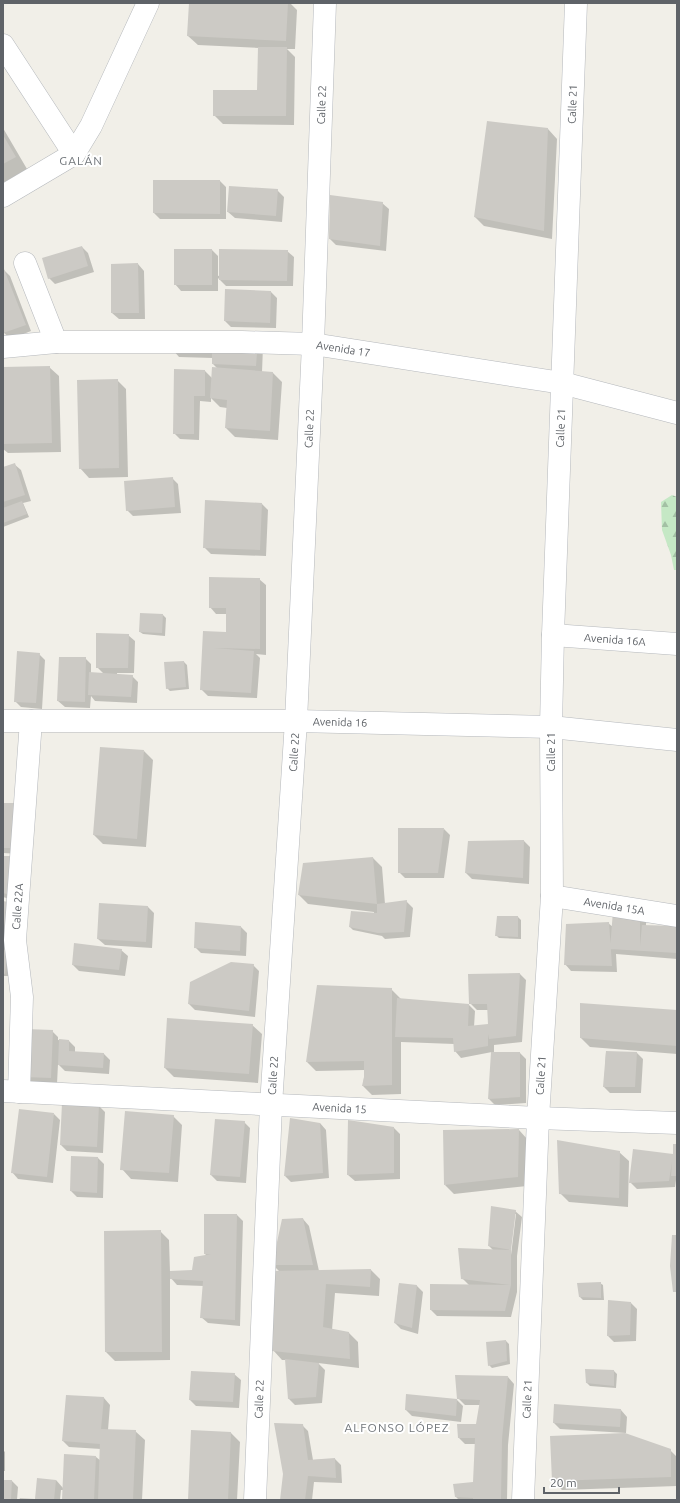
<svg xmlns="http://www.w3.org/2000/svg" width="680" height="1503" font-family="Ubuntu,sans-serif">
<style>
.forest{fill:url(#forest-firs)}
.shadow{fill:#0003;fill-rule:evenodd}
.building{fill:#cccac5}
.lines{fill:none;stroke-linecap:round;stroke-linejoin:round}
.minor-casing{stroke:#b5b8bc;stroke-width:23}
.minor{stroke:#fff;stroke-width:22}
.labels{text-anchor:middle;stroke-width:4;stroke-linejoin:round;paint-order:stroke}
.street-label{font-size:11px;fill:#5f6368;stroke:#fff}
.neighbourhood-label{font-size:12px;letter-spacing:1px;fill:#70757a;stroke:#fff}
</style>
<defs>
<pattern id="forest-firs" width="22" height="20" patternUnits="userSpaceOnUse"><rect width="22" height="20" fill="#c5e8c5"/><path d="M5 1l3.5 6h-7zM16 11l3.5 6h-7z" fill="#a3c0a4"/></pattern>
</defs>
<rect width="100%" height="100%" fill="#f1efe8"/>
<path class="forest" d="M672,495l5,2v73h-3l-3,-15 -9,-25 -1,-28z"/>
<path class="shadow" d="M190,3h100l7,7 -2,39h-8l8,8 -1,68 -71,-1 -9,-9 44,-24 1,-43 -61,-3 -10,-9z
M3,128l24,41 -24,14z
M548,129l9,10 -5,100 -68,-13 -9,-9z
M220,181l6,6v32h-66l-6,-6z
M277,190l7,7 -2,25 -47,-4 -7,-6z
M382,203l7,6 -3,42 -50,-6 -6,-6z
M82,247l6,6 6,19 -39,12 -6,-6z
M212,250l6,6v20l69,-25 7,6 -1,29h-67l-8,-8v13h-37l-6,-7z
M138,264l6,7 1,48h-26l-7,-6z
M4,270l6,6 21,55 -20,8 -7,-6 -1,-4v-58z
M271,292l6,6 -1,30 -45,-1 -6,-6z
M263,347l-1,25 11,1 9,9 -4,58 -43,-3 -9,-9 1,-20 -7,-1 -9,-9v4l-11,-1 -1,39 -19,-1 -6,-6 31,-62 7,7 6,-9 -5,-5v-6l-34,-1 -6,-7z
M49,367l10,9 2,76 -53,1 -5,-4v-81z
M117,380l9,9 2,88 -39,1 -9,-10z
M14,464l7,6 10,31 -8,2 6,14 -26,10v-59z
M172,478l6,6 3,29 -48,3 -6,-6z
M262,504l6,6 -2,46 -55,-2 -7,-7z
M259,579l7,6v70l-10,-1 4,4 -3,40 -49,-2 -7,-7 3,-57 23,1v-19h-11l-6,-7z
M163,615l3,3 -1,18 -22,-2 -3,-2z
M128,635l7,6 -1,32h-17v2l15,1 6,6 -1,21 -42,-2 -4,-5 -1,12 -25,-1 -7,-6 27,-43 6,6v9l13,1 -7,-7z
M39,654l6,6 -3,49 -21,-2 -6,-6z
M184,662l3,3 2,24 -19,2 -3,-3z
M144,751l9,9 -7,87 -43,-3 -9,-9z
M3,804l17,50 -17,-1z
M444,829l6,6 -6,43h-39l-6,-6z
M524,841l6,6 -1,37 -57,-5 -6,-6 3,-31z
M3,857l17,45 -17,-5z
M373,858l9,9 3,37 21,-3 7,7 -3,29 -25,2 -3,-3 -29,-6 -3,-3 24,-14v-1l-66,-8 -9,-9z
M3,902l7,52 -2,22h-5z
M100,904l48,3 6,6 -2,35 -47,-3 -7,-6z
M614,912l32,9v5l31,1v32l-61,-5 1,18 -46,-1 -6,-7 43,-41 5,4z
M518,917l3,3v19l-22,-1 -3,-3z
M241,927l6,6 -1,23 -45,-3 -6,-6z
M121,950l7,6 -3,20 -46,-5 -6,-6z
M253,965l6,6 -4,46 -60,-7 -6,-6z
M520,974l6,6 -4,62 -28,3v8h26l6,6v44l-31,2 -6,-6 3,-47 -31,6 -6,-7 -1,-7 -53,-2v52l-29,1 -9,-9 2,-16 -49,1 -9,-9 84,-73 10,10 68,6 6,6 -1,16 15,-2 -1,-15h-11l-7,-7 -1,-28z
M677,1011v43l-87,-7 -9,-9z
M168,1019l84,6 10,9 -4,49 -84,-6 -9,-9z
M52,1031l6,6v3l11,1 6,6v5l29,2 6,6 -1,14 -44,-3 -7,-7 -1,20 -26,-1 -6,-6z
M606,1052l31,1 6,6 -2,34h-31l-6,-6z
M99,1106l6,6 -2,41 -36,-2 -6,-6z
M54,1114l6,6 -7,63 -35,-4 -6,-7z
M173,1116l9,9 -4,57 -47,-3 -9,-10z
M244,1122l6,6 -4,55 -29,-2 -6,-6z
M320,1123l6,7 3,48 -38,4 -6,-6z
M394,1128l6,6v45l-45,2 -7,-6z
M519,1130l9,10 -1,46 -73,8 -9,-9z
M677,1145v36l-1,-1 -1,7 -38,2 -7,-7 44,-27z
M619,1152l10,9 -1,46 -59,-5 -9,-9z
M98,1158l6,6 -1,34 -26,-1 -6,-6z
M515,1211l7,6 -5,39v36l-6,25 -74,-1 -6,-6 38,-25 -7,-7 31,-28 -4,-4zM514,1214h2l-5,41h-2z
M237,1215l6,6 -3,105 -32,-3 -7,-6 3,-31 -27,-1 -7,-8v83l-55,1 -9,-9 54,-121 9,9 1,32 23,-1 14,-15 -2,-2z
M303,1219l6,7 10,45 52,-1 9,9 -1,17 -44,-3 -3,37 17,3 9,9 1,26 -41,-5 7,7 -3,33 -27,2 -6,-6 -3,-39h-4l-9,-10 7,-78 -7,-7z
M600,1283l3,2 1,15h-21l-3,-3z
M399,1284l18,2 6,6 -5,42 -17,-5 -6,-6z
M631,1303l6,6 -1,32 -22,1 -6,-6z
M506,1341l3,3 1,20 -18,4 -3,-3z
M614,1371l3,3 -1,14 -26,-2 -3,-3z
M234,1374l7,6 -2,28 -43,-2 -6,-6z
M508,1377l6,7 -6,61 -1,55h-48l-4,-4 19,-13 2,-39h-11l-6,-6 18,-13 4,-20h-16l-7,-7z
M67,1396l37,2 6,7 -2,25 27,1 10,9 -3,60h-79v-10h-2l-1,10h-40h16l20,-20 7,8 33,-31 5,4v-12l-32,-2 -6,-6z
M457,1400l6,6 -2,16 -49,-6 -6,-6z
M621,1410l6,7 -1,16 -66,-4 -6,-6z
M302,1425l6,6 5,29 22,-1 6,6 1,18 -28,-1 -2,18h-31z
M192,1431l39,2 9,9 -3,58h-48z
M3,1450l2,2v19h-2z
M670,1450l7,7v29l-115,4 -9,-9z
M3,1481h9l6,6 -1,13h-14z"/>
<path class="building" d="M189,3h99l-2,38 -99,-5z
M258,47h29l-1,69h-73v-26h44z
M487,121l61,7 -4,103 -70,-14z
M3,135l13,22 -13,7z
M153,180h67v34l-67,-1z
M229,186l49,3 -2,27 -49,-4z
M330,195l53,7 -3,44 -51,-7z
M82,246l6,20 -40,13 -6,-21z
M174,249h38v36h-38z
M219,249l69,1 -1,31 -68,-1z
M138,263l1,50h-28v-49z
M4,269l22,56 -23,8v-63z
M225,289l46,2 -1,32 -46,-2z
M258,340l-2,26 -44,-2v-11z
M50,366l2,77 -49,1v-77z
M212,367l61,5 -3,59 -45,-3 2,-28 -17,-2z
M174,369l31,1v26h-11v38h-21z
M118,379l1,89 -40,1 -2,-89z
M15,463l10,32 -22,7v-35z
M173,477l2,30 -49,4 -2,-30z
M205,500l57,3 -2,47 -57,-2z
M22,501l5,13 -24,9v-15z
M209,577l51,1v71l-46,-1 40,3 -3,42 -51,-3 3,-59 23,1v-24h-17z
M140,613l23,1 -1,19 -23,-1z
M96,633l33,1 -1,34h-32z
M17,651l23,2 -4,50 -22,-1z
M59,657h27l-1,45 -28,-1z
M184,661l2,26 -20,2 -2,-27z
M89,672l44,3 -2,22 -43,-2z
M100,747l44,3 -7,89 -44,-4z
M3,803h13l-2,45h-11z
M398,828h46l-6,45h-40z
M524,840l-1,38 -58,-5 3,-32z
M3,856h10l1,40 -11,-3z
M373,857l4,47 30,-4 -3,32 -26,1 -29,-6 2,-16 26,2v-9l-79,-9 5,-32z
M3,901l5,1 -2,43 -3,1z
M99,903l49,3 -2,36 -49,-3z
M613,911l27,2v33l2,-21 35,1v27l-67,-4z
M497,916h21v21l-23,-1z
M195,922l46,4 -1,25 -46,-3z
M609,922l3,44 -48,-1 2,-41z
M74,943l48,6 -3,21 -47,-5z
M3,950h5l-3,24 -2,-1z
M231,962l23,2 -5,47 -61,-7 2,-22z
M520,973l-4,63 -27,3 -1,-5v12l-34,6 -1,-14 -58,-1 2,-39 72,6 -1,22 20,-2 -1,-20h-18l-1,-30z
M317,985l75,3v97l-30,1 2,-9v-16l-58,1z
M580,1003l97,7v36l-97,-8z
M167,1018l86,6 -4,50 -85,-6z
M25,1029l28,1 -2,48 -27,-1z
M59,1039l10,1v11l35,2 -1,15 -45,-3z
M606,1051l31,1 -2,35h-32z
M491,1052h29v45l-32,2z
M62,1103l37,2 -2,42 -37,-2z
M19,1109l35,4 -7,64 -36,-4z
M125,1111l49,4 -5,58 -49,-3z
M290,1118l30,5 3,50 -39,3z
M215,1119l30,2 -5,56 -30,-2z
M348,1120l46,7v46l-47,2z
M519,1129l-1,48 -74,8 -1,-55z
M557,1140l63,11 -1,47 -60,-4z
M673,1144h4v32h-6l1,-14 -3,19 -40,2 4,-34 40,5z
M71,1156l27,1 -1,36 -27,-2z
M491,1206l25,4 -5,40v35l-50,-6 -3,-31 53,2 -23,-4z
M204,1214h33l-2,106 -35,-2 3,-37 -33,-2v-8l22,-1 2,-13 17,-3h-7z
M303,1218l10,47h-41l10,-46z
M161,1230l1,122h-57l-1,-121z
M672,1235h5v57h-4l-3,-26z
M371,1269l-1,18 -44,-3 -3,43 26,5 1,27 -78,-8v-80z
M601,1282v16l-22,-1 -2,-14z
M399,1283l18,2 -5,43 -18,-5z
M430,1284l81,1 -6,26 -75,-1z
M608,1300l23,2 -1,33 -23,1z
M506,1340l1,21 -19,5 -2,-24z
M285,1359l34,4 -3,34 -28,2z
M585,1369l29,1v16l-28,-3z
M191,1371l44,2 -2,29 -44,-2z
M455,1375l53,1 -6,63 -1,61h-28v-2l-18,-1 -2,-13 20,-2 2,-44h-17l-1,-14h19l4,-24 -23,-1z
M406,1394l51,5 -1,17 -51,-6z
M66,1395l38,2 -3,32 35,1 -3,70h-35l2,-60v4l-38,-3z
M554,1404l67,5 -1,18 -67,-4z
M274,1423l29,1 5,36 27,-2 1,20 -28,-2 -3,24h-25l3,-26z
M191,1430l40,2 -3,68h-40z
M625,1433l46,16v28l-119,4 -2,-45z
M64,1454l32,2 -2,44h-32z
M37,1478l19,2 -2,20h-35l1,-2 15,1z
M3,1480h9l-1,20h-8z"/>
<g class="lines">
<defs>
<g id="minor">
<path d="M3,45l71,109"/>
<path d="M3,196l71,-42 17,-28 57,-123"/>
<path d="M25,263l31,79"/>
<path id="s1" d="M3,347l53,-5h186l71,2 249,39 115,30"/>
<path id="s2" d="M553,635l124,9"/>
<path id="s3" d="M3,721h293l255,6 126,13"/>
<path id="s4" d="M552,896l125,20"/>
<path id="s5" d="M3,1091l535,27 139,5"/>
<path id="s6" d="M19,1092l3,-95 -7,-57 16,-219"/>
<path id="s7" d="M255,1500l16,-395 25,-384 17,-377 12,-341"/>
<path id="s8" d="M523,1500l15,-382 14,-222 -1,-169 2,-92 23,-632"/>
</g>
</defs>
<use href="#minor" class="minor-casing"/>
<use href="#minor" class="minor"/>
</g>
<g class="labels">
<g class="street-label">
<text dy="4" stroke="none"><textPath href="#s7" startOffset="1397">Calle 22</textPath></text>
<text dy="4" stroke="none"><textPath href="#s8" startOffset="1397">Calle 21</textPath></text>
<text dy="4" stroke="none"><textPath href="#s1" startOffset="341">Avenida 17</textPath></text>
<text dy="4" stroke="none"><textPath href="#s7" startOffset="1073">Calle 22</textPath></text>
<text dy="4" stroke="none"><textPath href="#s8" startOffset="1073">Calle 21</textPath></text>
<text dy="4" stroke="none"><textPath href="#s2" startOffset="62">Avenida 16A</textPath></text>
<text dy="4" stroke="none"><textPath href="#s3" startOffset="337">Avenida 16</textPath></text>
<text dy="4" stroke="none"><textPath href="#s7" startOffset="749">Calle 22</textPath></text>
<text transform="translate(551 752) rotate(-90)" y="4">Calle 21</text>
<text dy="4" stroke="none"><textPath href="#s4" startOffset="63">Avenida 15A</textPath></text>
<text dy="4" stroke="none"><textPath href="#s6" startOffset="186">Calle 22A</textPath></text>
<text dy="4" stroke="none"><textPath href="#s7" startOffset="425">Calle 22</textPath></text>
<text dy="4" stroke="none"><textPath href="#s8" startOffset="425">Calle 21</textPath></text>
<text dy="4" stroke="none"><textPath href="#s5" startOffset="337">Avenida 15</textPath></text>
<text dy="4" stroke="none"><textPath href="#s7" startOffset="101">Calle 22</textPath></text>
<text dy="4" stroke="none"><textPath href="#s8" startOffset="101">Calle 21</textPath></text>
</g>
<g class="neighbourhood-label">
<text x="81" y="165">GALÁN</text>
<text x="397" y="1432">ALFONSO LÓPEZ</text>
</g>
</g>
<rect width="680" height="1503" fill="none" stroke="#5f6368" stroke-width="8"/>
<path d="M544 1487v6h75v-6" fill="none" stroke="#5f6368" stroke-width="2"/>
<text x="550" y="1487" font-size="12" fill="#5f6368" stroke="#ffffff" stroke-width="3" paint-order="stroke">20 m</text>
</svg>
